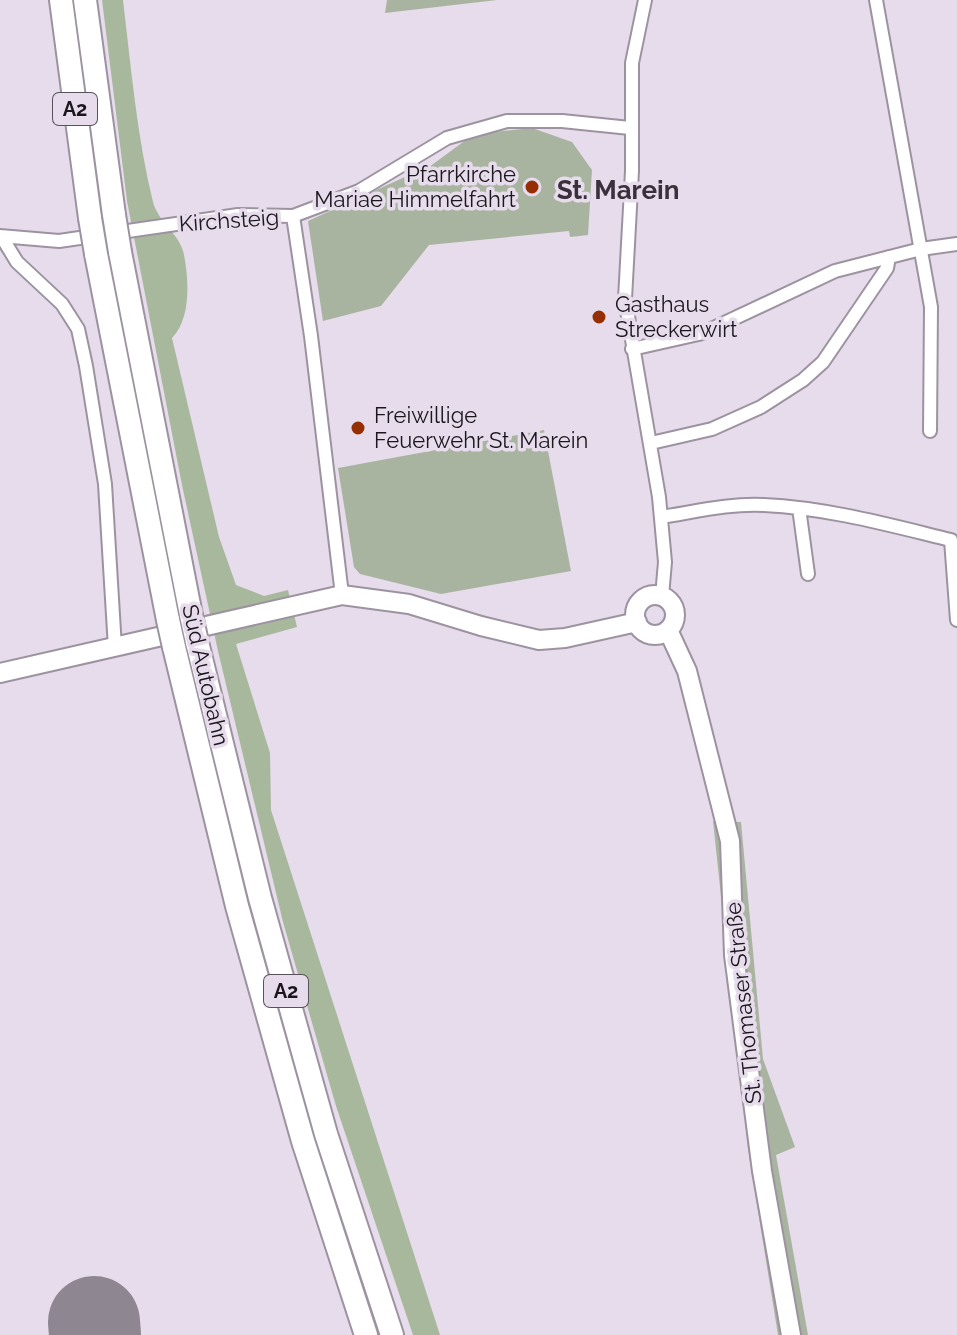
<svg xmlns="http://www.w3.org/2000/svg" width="957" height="1335" font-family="Raleway,sans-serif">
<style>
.green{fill:#a9b4a0}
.forest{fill:#a8b89d}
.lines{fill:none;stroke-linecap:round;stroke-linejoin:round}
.runway{stroke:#8e8691;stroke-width:92}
.minor-casing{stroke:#9d93a0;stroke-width:16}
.secondary-casing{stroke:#9d93a0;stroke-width:22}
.motorway-casing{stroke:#9d93a0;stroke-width:26}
.minor{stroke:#fff;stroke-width:12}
.secondary{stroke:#fff;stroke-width:18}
.motorway{stroke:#fff;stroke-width:22}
.motorway-bridge-casing{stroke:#9d93a0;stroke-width:26;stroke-linecap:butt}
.motorway-bridge{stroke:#fff;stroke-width:22}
.poi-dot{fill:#952f03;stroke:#e7dceb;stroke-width:3}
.labels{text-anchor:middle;stroke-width:7;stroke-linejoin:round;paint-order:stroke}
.shield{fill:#e7dceb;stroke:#58525b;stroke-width:2}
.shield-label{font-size:20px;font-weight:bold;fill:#1b171d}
.poi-label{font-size:22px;fill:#1b171d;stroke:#e7dceb;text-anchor:start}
.street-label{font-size:22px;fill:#1b171d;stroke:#e7dceb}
.quarter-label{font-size:26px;font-weight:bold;fill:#3a313d;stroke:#e7dceb}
</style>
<rect width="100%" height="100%" fill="#e7dceb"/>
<path class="green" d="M387,0h110l-112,13z
M532,128l40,14 20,28 -4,65 -18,2 -1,-6 -140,14 -48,61 -58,15 -15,-100 99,-45 3,5 64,-47z
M544,430l27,141 -130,23 -81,-20 -6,-7 -16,-99z
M713,821l28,1 22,237 32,88 -19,8 32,180h-30l-30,-186z"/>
<path class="forest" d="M102,0h21c8,67 14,137 30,202 5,20 28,33 31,53 5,25 7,64 -12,83l47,199 17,48 28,11 24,-6 9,37 -61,17 34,109 1,57 169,525h-27l-77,-229 -53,-184 -65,-271 -36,-166 -55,-284z"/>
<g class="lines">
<path class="runway" d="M94,1322l1,13"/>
<defs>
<path id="minor" d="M645,0l-13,63v108l-7,128 34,198 6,65 -3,34
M876,0l55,307 -1,124
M293,216l18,120 31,259
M0,236l59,5 179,-26 55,1 66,-25 88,-53 60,-17h55l68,7
M1,236l16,26 45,42 16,25 8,37 19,118 10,164
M632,349l71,-16 132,-62 86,-22 36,-5
M651,443l61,-14 49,-22 42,-27 20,-18 64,-94 2,-11
M799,508l9,66
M661,517c33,-5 69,-14 103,-12 64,3 125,20 187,35l6,80"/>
<path id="secondary" d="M635 615a20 20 0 1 1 40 0a20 20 0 1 1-40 0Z
M668,630l19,41 43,170 4,114 28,216 29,164
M0,673l342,-78 67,9 72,22 58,14 26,-2 72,-16"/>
<path id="motorway" d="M61,0l29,218
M85,0l29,215
M120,252l71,363
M96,254l72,366
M197,642l63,256 66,236 66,201
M174,647l63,259 66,235 63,194"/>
</defs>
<use href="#minor" class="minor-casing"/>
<use href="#secondary" class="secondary-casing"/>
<use href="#motorway" class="motorway-casing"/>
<use href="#minor" class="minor"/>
<use href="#secondary" class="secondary"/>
<use href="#motorway" class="motorway"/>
<defs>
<path id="motorway-bridge" d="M114,215l6,37
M90,218l6,36
M191,615l6,27
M168,620l6,27"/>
</defs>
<use href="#motorway-bridge" class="motorway-bridge-casing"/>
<use href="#motorway-bridge" class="motorway-bridge"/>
</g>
<g class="poi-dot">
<circle cx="532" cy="187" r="8"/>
<circle cx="599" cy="317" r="8"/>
<circle cx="358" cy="428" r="8"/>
</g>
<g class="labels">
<g class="shield">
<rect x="53" y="93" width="44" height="32" rx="6"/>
<rect x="264" y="975" width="44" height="32" rx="6"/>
</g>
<g class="shield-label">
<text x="75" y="116">A2</text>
<text x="286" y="998">A2</text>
</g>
<g class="poi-label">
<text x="516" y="182" text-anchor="end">Pfarrkirche<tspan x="516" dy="25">Mariae Himmelfahrt</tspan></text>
<text x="615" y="312">Gasthaus<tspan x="615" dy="25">Streckerwirt</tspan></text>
<text x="374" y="423">Freiwillige<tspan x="374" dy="25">Feuerwehr St. Marein</tspan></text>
</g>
<g class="street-label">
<text transform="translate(229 220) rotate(-4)" y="8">Kirchsteig</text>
<text transform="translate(206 675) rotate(77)" y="8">Süd Autobahn</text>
<text transform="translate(743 1003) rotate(-96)" y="8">St. Thomaser Straße</text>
</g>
<g class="quarter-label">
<text x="618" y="199">St. Marein</text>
</g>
</g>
</svg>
